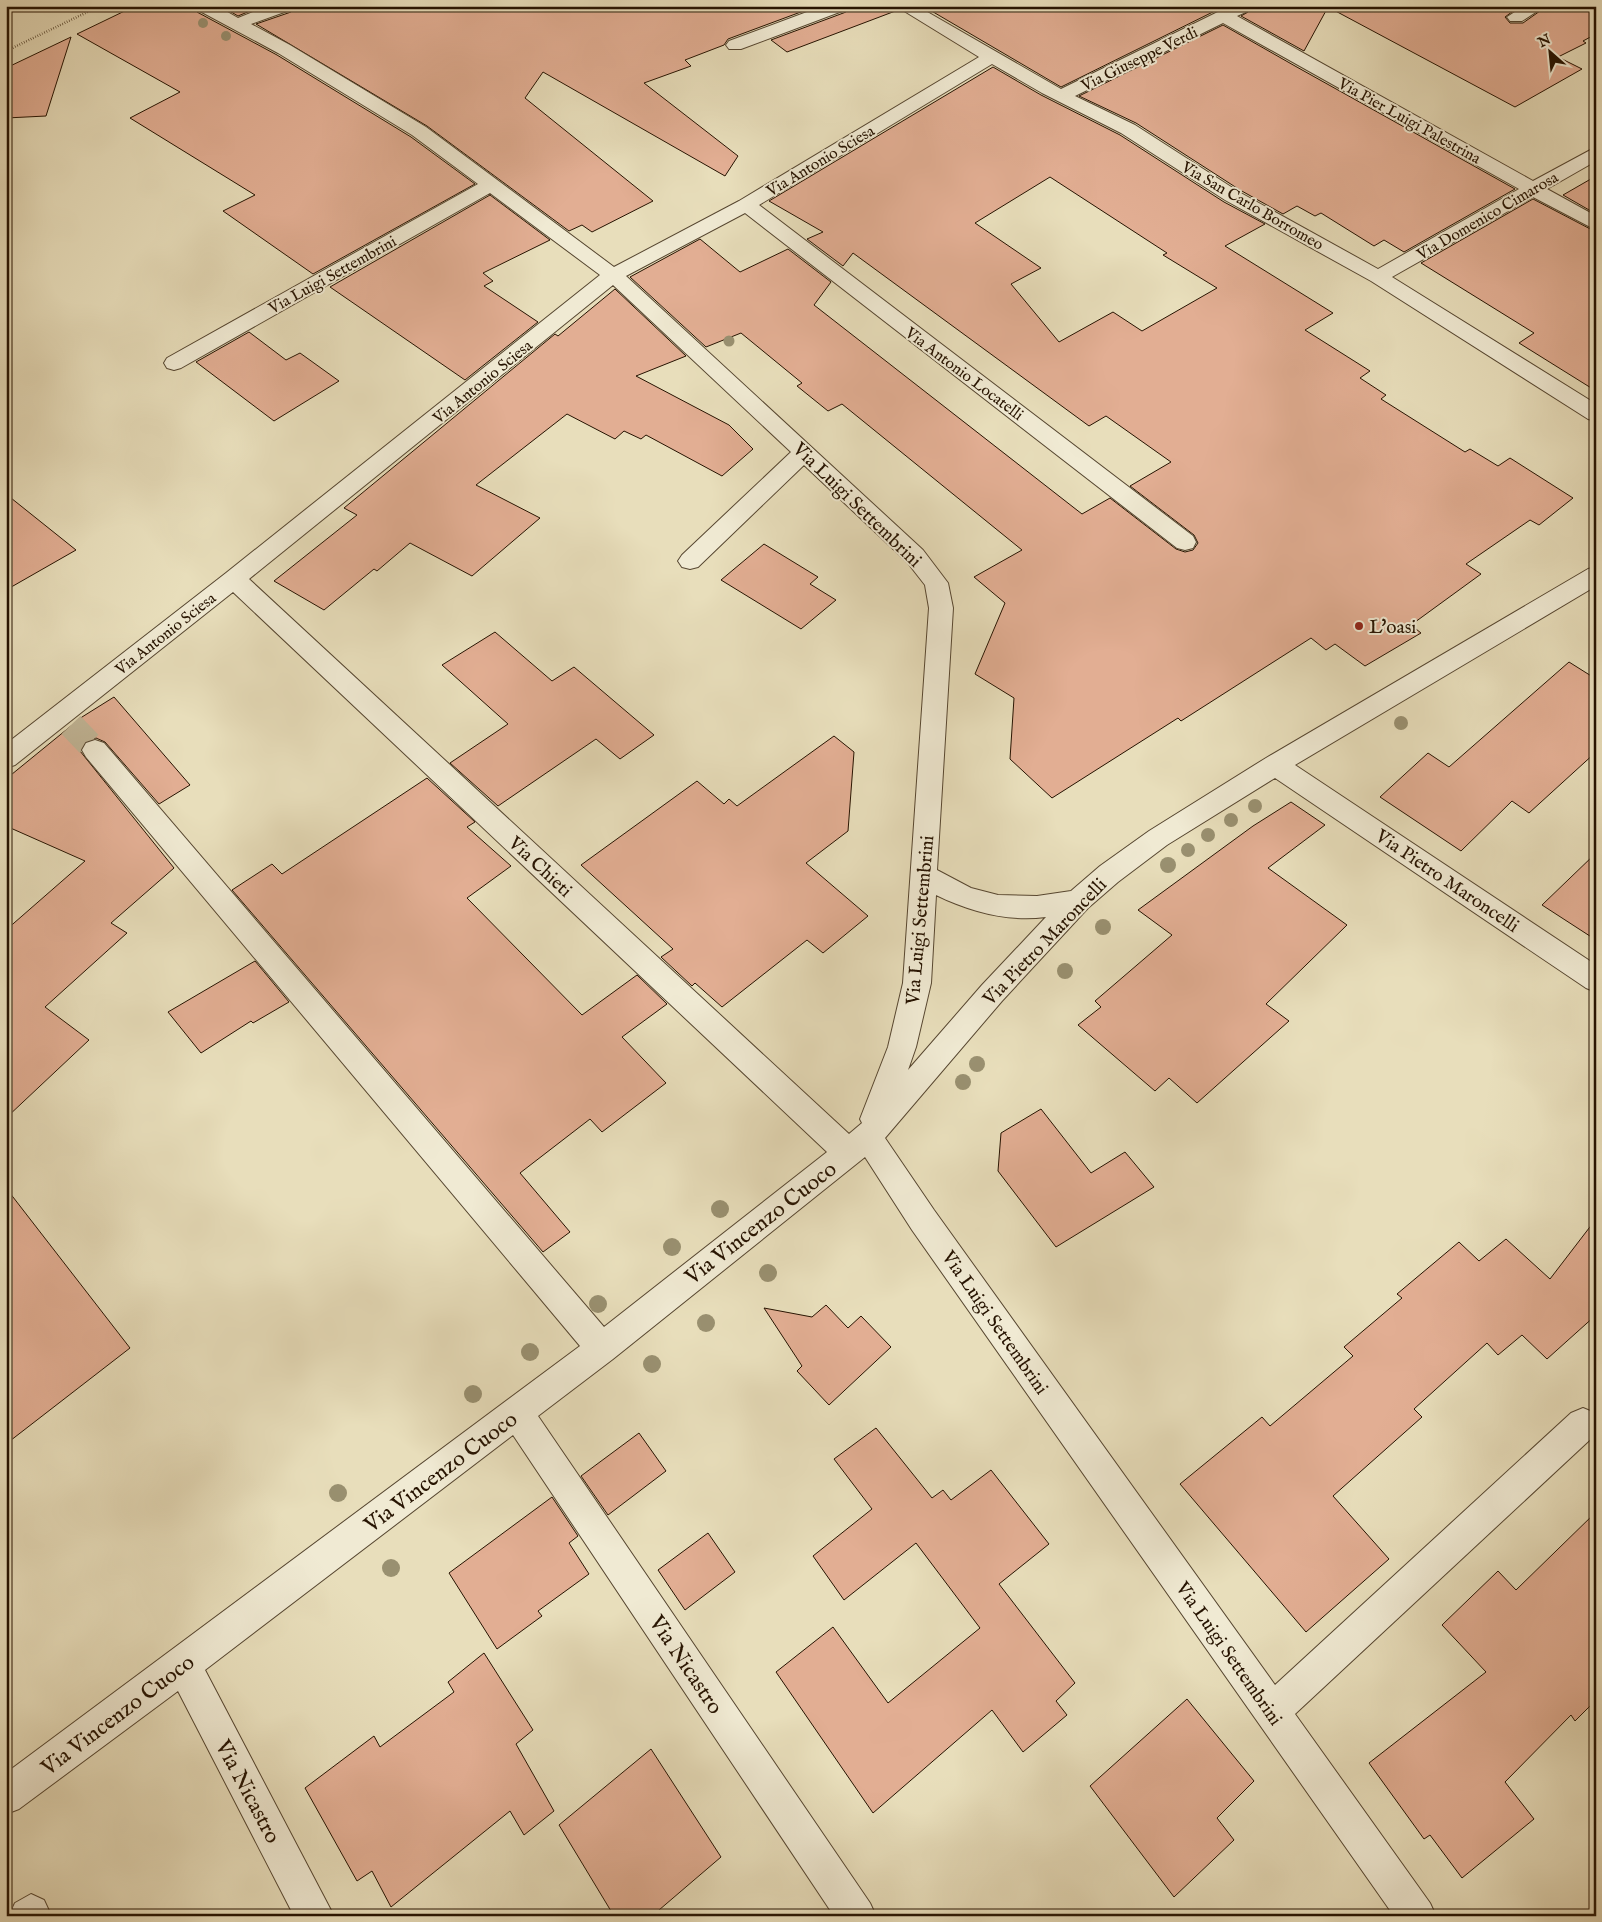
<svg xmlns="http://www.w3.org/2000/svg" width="1602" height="1922" font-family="'IM FELL English',serif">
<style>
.building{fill:#e2ae93;stroke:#261301;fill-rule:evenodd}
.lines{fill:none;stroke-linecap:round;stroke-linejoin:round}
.minor-tunnel{stroke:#c1b596;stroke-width:26;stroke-dasharray:26 12;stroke-linecap:butt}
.minor-casing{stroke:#564630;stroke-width:2}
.path{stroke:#261301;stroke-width:2.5;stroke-dasharray:0.5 2;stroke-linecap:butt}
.minor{fill:#f0ead3;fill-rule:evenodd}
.tree{fill:#999070}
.poi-dot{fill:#8f2418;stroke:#f0ead3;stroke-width:2}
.labels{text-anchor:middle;stroke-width:4;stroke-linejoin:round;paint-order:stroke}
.far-street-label{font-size:16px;fill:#261301;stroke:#f0ead3}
.street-label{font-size:19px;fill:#261301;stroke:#f0ead3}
.poi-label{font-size:19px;fill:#261301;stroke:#f0ead3;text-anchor:start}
.near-street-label{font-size:22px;fill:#261301;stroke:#f0ead3}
</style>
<rect width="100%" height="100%" fill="#e8debb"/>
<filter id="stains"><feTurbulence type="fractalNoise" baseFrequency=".004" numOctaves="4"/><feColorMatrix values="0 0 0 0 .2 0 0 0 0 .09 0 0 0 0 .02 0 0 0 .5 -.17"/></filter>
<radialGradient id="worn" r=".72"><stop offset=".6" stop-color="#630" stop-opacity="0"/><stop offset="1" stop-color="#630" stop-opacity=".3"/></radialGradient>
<path class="building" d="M135,6h59l3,6 80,43 134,82 64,47 -162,90 -90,-63 32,-16 -125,-77 50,-26 -103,-58z
M221,6h41l-24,10z
M294,6h523l-89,33 -4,6 -39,15 6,6 -47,17 94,73 -13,20 -182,-104 -18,26 128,103 -61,31 -10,-7 -13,6 -142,-105 -171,-102 35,-12z
M849,6h45l4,4 -111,42 -16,-12 75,-28z
M923,6h302l-164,81z
M1249,6h271l-15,11 5,6h13l24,-17h49v28l-13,7 3,2 -28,14 24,12 -67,38 -187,-100 -24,44 -63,-35 7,-4z
M1223,25l72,41 220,123 -111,63 -20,-12 -10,6 -53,-33 -6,3 -18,-10 -14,8 -43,-24 -104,-67 -57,-27z
M71,37l-25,79 -40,2v-50z
M993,67l48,28 79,40 104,67 41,22 -40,22 108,67 -28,17 65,41 -10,7 26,17 -5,4 84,53 5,-3 28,17 12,-8 63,40 -34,27 -9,-5 -64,44 15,10 -70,51 10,8 -56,33 -30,-22 -9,6 -15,-12 -130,83 -3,-3 -126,80 -42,-39 4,-61 -39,-24 30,-71 -31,-26 48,-27 -180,-146 -14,7 -31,-25 5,-3 -61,-50 -35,14 -76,-70 70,-38 40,33 48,-23 43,33 -17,23 268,209 28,-16 66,51 9,3 8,-2 5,-7 -4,-8 -64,-49 41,-24 -65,-46 -17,10 -236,-173 -10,13 -36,-27 16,-7 -54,-31zM1050,177l117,76 -4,2 54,33 -75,43 -29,-19 -54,30 -48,-58 30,-16 -66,-45z
M1596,176v38l-33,-19z
M490,195l60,45 -67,33 10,8 -9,5 54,36 -73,58 -135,-93z
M1533,199l63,33v159l-77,-48 15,-10 -113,-70z
M615,289l71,67 -50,20 93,49 24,24 -31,27 -76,-41 -5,4 -17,-8 -9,8 -48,-25 -91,71 64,33 -68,58 -62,-33 -33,28 -3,-2 -50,41 -50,-29 83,-66 -13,-7 211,-174 3,2z
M249,332l37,28 14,-7 39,28 -65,40 -78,-59z
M6,494l70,56 -70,40z
M764,544l54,33 -8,7 26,16 -35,29 -80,-49z
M495,632l57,49 22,-14 80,68 -34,24 -24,-20 -98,67 -48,-43 58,-39 -66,-59z
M1569,662l27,17v73l-67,61 -17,-12 -51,50 -81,-54 48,-44 21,14z
M114,697l76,88 -31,19 -54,-62 -9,-4 -11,3 -5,10 94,117 -63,55 16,10 -82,74 44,33 -83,78v-188l79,-69 -79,-35v-47l76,-62z
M834,736l20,16 -6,79 -42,32 62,53 -45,37 -16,-13 -85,67 -27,-24 -3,3 -31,-29 12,-8 -92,-84 116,-84 27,23 5,-5 8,7z
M427,778l48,44 -8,5 44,39 -44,32 115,117 55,-40 30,29 -45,33 44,46 -64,49 -12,-13 -70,54 50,59 -27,20 -311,-362 40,-26 10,10z
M1291,802l34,23 -57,43 79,57 -81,79 23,17 -92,82 -28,-25 -14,13 -77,-66 23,-18 -6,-6 77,-66 -34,-25 115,-84z
M1596,853v87l-54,-35z
M255,961l34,41 -36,21 -2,-2 -50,32 -33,-41z
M1041,1109l50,64 34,-21 29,35 -98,60 -58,-76 3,-38z
M6,1188l124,160 -124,96z
M1596,1219v96l-49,44 -25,-24 -24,20 -11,-12 -73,66 8,8 -89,79 56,63 -83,73 -126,-148 82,-67 8,9 83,-70 -9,-9 58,-49 -5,-4 62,-52 20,19 27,-22 44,40z
M826,1305l22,23 13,-12 30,31 -62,58 -32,-34 5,-5 -38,-58 48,9z
M876,1428l56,70 11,-8 8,10 40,-30 58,74 -50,40 76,99 -19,18 11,14 -44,37 -31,-42 -119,103 -97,-141 57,-45 55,76 92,-75 -64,-85 -72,57 -31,-44 59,-47 -38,-50z
M639,1433l27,38 -58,44 -27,-39z
M552,1497l26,39 -9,7 20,31 -51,37 4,5 -45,33 -48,-76z
M1596,1512v188l-21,21 -4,-6 -66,67 29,37 -72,59 -32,-43 -6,4 -55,-76 117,-91 -44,-47 56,-54 18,19z
M708,1533l27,39 -50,38 -27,-40z
M484,1653l49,77 -17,14 38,67 -30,24 -14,-24 -119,96 -19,-36 -15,10 -52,-93 69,-52 6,11 74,-55 -6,-10z
M1187,1699l67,82 -37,37 17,22 -60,57 -84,-111z
M651,1749l70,108 -69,59h-38l-55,-91z"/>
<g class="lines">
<path class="minor-tunnel" d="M71,725l24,25"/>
<defs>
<path id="minor" d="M196,6h21l21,12 30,-12h24l-2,4 -39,14 39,21 136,82 188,140 125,-66 240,-144 -83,-51h21l144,83 169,-83h17l-1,6 -9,4 296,165 63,-34v14l-49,28 49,27v14l-63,-33 -141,80 204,127v17l-8,-2 -217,-138 -146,-81 -104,-67 -79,-40 -50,-29 -233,141 434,331 3,6 -3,6 -8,2 -8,-2 -432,-335 -119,63 297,274 25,33 5,25 -16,262 34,18 27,7 39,1 34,-5 29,-25 49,-35 117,-73 322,-189 8,-2v19l-301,179 301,200v27l-10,-4 -311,-210 -108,67 -49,37 -30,26 -86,93 -117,137 49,72 341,475 296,-272 12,-5 12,5v22l-300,279 135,189 6,13h-42l-482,-686 -47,-73 -252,202 -75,57 332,487 6,13h-42l-321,-481 -308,235 129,246h-40l-116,-225 -159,118 -13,5v-41l574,-427 -494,-589 -4,-7 4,-7 9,-3 9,3 500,584 223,-175 -594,-560 -218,173 -9,3v-24l220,-171 374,-298 -110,-82 -309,175 -7,2 -7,-2 -3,-5 3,-5 311,-174 -66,-49 -134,-82 -80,-43zM1223,23l296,166 -141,80 -139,-77 -104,-67 -60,-29zM613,285l178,167 -109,103 -4,6 4,6 8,2 8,-2 106,-102 103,97 18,23 4,23 -26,375 -15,64 -28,72 2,4 -13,11 -600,-555zM936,895c35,17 71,27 110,22l-64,68 -74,85 8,-23 15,-64z
M823,6h24l-2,4 -104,39h-12l-3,-4 3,-4z
M1524,6h21l-23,15h-12l-3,-4z
M31,1894l13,6 6,13 -1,3h-40l6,-13z"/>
</defs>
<use href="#minor" class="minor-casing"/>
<path class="path" d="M6,51l94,-45"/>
<use href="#minor" class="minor"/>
</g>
<g class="tree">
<circle cx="203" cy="23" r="5"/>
<circle cx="226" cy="36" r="5"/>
<circle cx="729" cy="341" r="5.5"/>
<circle cx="1401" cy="723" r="7"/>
<circle cx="1255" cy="806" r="7"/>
<circle cx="1231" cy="820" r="7"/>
<circle cx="1208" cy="835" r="7"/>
<circle cx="1188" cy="850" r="7"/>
<circle cx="1168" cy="865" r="8"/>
<circle cx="1103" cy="927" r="8"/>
<circle cx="1065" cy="971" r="8"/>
<circle cx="977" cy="1064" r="8"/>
<circle cx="963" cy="1082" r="8"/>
<circle cx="720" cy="1209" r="9"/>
<circle cx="672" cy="1247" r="9"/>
<circle cx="768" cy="1273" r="9"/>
<circle cx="598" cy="1304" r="9"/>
<circle cx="706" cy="1323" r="9"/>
<circle cx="530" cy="1352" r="9"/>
<circle cx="652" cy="1364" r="9"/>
<circle cx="473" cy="1394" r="9"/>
<circle cx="338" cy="1493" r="9"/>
<circle cx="391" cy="1568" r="9"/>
</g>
<circle class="poi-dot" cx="1359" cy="626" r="5"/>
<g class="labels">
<g class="far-street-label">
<text transform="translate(1139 58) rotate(-26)" y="6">Via Giuseppe Verdi</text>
<text transform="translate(1410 120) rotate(29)" y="6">Via Pier Luigi Palestrina</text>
<text transform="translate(820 160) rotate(-31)" y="6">Via Antonio Sciesa</text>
<text transform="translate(1253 205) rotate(30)" y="6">Via San Carlo Borromeo</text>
<text transform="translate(1487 215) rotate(-30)" y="6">Via Domenico Cimarosa</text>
<text transform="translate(332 274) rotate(-29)" y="6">Via Luigi Settembrini</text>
<text transform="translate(965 373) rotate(37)" y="6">Via Antonio Locatelli</text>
<text transform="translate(482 381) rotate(-39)" y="6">Via Antonio Sciesa</text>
<text transform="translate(165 633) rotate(-38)" y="6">Via Antonio Sciesa</text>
</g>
<g class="street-label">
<text transform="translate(858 504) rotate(44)" y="7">Via Luigi Settembrini</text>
<text transform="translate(541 866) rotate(43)" y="7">Via Chieti</text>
<text transform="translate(1448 880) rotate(34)" y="7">Via Pietro Maroncelli</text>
<text transform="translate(919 920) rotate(-85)" y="7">Via Luigi Settembrini</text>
<text transform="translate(1044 941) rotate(-46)" y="7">Via Pietro Maroncelli</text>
<text transform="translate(996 1322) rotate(55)" y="7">Via Luigi Settembrini</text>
<text transform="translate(1230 1653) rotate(55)" y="7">Via Luigi Settembrini</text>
</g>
<g class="poi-label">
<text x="1369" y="633">L'oasi</text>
</g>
<g class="near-street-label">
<text transform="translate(760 1222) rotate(-38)" y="8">Via Vincenzo Cuoco</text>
<text transform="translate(440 1471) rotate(-37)" y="8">Via Vincenzo Cuoco</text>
<text transform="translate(687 1664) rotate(56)" y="8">Via Nicastro</text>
<text transform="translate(117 1714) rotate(-37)" y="8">Via Vincenzo Cuoco</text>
<text transform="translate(249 1791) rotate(62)" y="8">Via Nicastro</text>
</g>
</g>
<rect width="1602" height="1922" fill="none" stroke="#e8debb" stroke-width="25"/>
<rect x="8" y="8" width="1587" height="1907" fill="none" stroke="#261301" stroke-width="2.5"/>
<rect x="12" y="12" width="1577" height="1897" fill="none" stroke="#261301"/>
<g transform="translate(1550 52) rotate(333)" stroke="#f0ead3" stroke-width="4" paint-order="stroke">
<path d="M0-4L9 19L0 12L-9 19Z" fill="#261301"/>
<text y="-8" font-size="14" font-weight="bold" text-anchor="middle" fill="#261301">N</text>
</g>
<rect width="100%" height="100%" filter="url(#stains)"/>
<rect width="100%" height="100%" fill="url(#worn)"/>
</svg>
